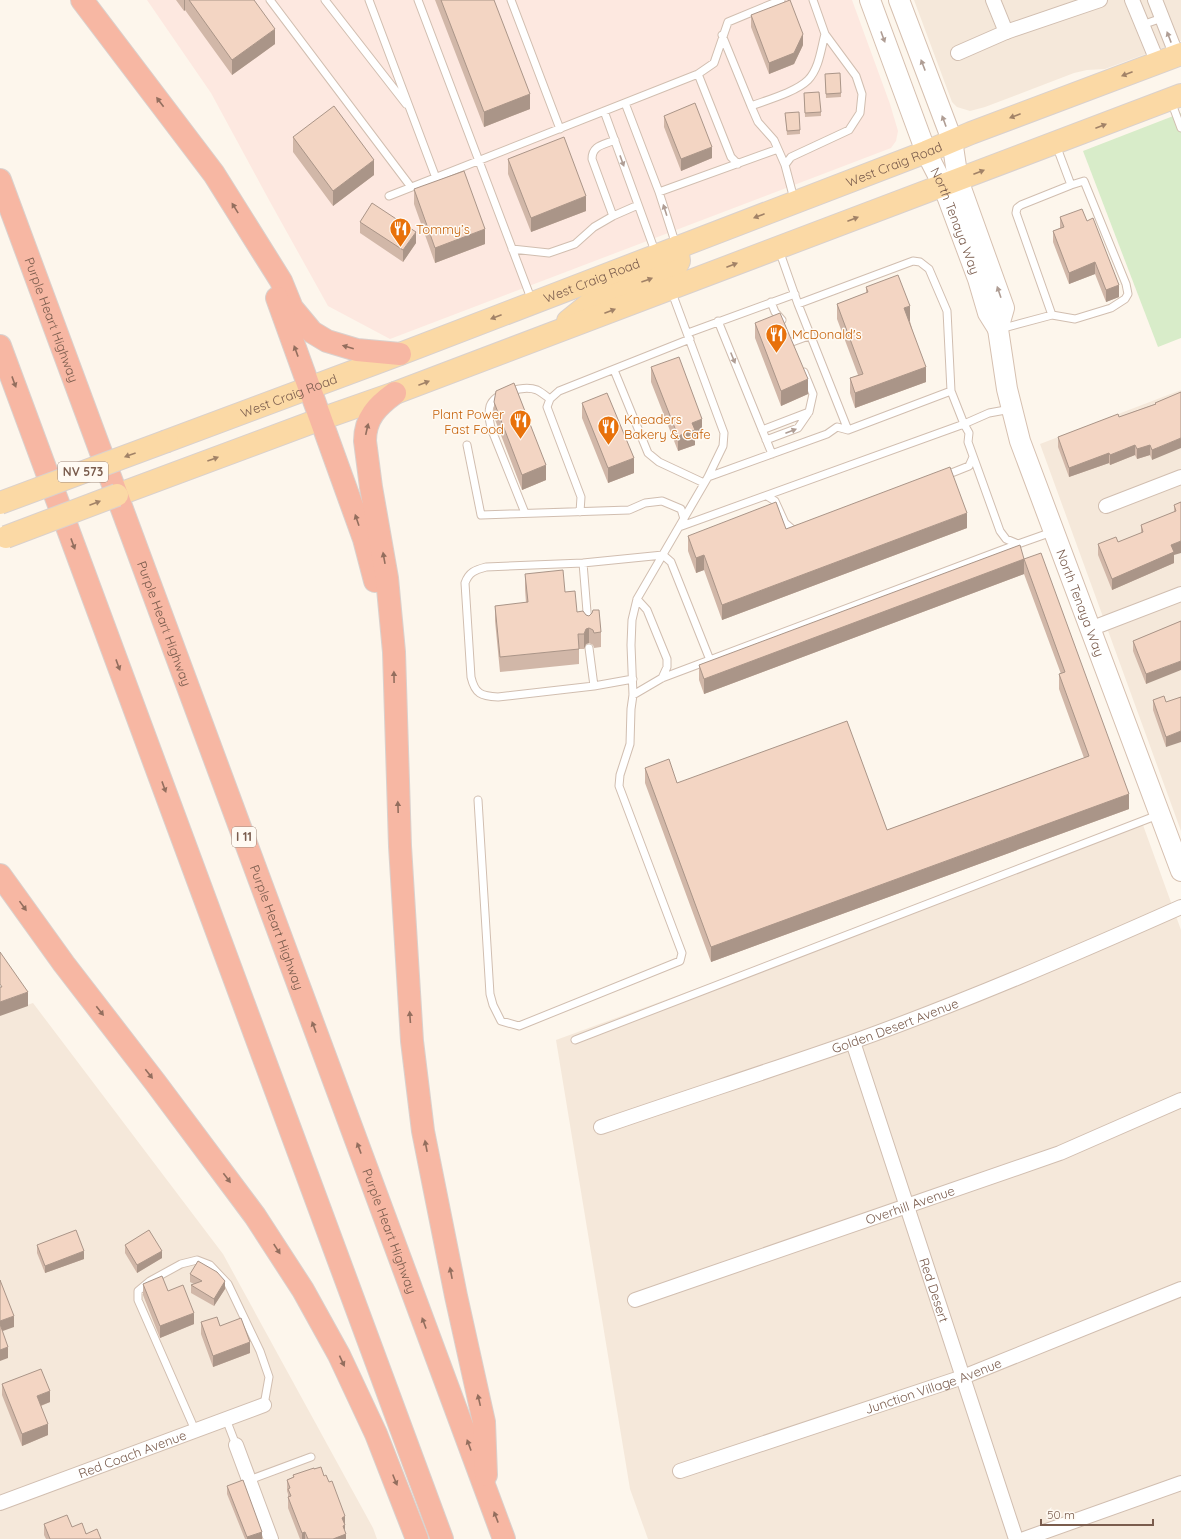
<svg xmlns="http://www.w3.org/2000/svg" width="1181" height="1539" font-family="Quicksand,sans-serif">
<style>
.residential{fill:#f5e8da}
.commercial{fill:#fde8e0}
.green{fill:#d8ecc9}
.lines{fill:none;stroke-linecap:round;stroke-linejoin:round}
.service-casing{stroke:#d1beb0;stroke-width:9}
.minor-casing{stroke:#d1beb0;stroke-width:16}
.secondary-casing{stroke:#d6c0b0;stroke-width:22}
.primary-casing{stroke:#dad1cd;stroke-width:24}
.motorway-casing{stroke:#dad1cd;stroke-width:24}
.service{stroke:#fff;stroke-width:7}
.minor{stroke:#fff;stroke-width:14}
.secondary{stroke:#fff;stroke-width:20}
.primary{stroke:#fbd9a5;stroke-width:22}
.motorway{stroke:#f7b7a3;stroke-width:22}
.primary-bridge-casing{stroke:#dad1cd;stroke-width:24;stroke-linecap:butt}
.primary-bridge{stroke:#fbd9a5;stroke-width:22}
.wall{fill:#d1b7a8}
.shaded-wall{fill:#aa9588}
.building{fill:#f3d5c3;stroke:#aa9588}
.oneway{fill:#af9d94}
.oneway2{fill:#a18267}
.oneway3{fill:#936e5e}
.labels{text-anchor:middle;stroke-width:3;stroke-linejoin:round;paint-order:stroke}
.shield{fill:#fffaf3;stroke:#a28b7f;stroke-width:1}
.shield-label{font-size:12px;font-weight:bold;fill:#7a5c4d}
.street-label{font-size:13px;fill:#7a5c4d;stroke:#fffaf3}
.food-label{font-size:13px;fill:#c56008;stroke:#fffaf3;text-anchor:start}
</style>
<rect width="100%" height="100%" fill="#fdf6ec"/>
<path class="residential" d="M914,0h267v41l-76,28 -18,1 -13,3 -89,34 -15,4 -13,-4 -5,-5z
M1181,390v441l-141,-387z
M1143,825l38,105v609h-533l-18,-50 -74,-449z
M33,1003l190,251 150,274 4,11h-377v-525z"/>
<path class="commercial" d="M147,0h705l38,104 8,27 -2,10 -5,7 -501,191 -62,-33 -59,-106 -58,-107z"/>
<path class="green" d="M1181,113v225l-23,9 -75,-196z"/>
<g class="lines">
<defs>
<path id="service" d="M270,0l141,187
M325,0l81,104
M369,0l67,178
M418,0l114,301
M511,0l49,129
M1142,25l20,-7
M722,35l29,71c16,-6 45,-14 57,-26 11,-11 13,-31 17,-46
M698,74l33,83 7,7
M1171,101l10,27
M625,103l34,89 17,53
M751,106l7,16 16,18 11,25
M604,111l52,143
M615,140c-11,5 -23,5 -23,19l21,57 25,-11
M659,192l119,-43
M389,196l309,-122 16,-11 14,-41 53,-22
M794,199l-9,-34 6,-8 58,-27 11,-17 2,-19 -6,-18 -31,-42 -12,-34
M512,249l37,4 26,-9 19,-17 19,-11
M779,250l19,54 50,126 103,-39 13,33 25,-11 22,-4
M771,302l4,10 7,8
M798,304l115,-43 7,1 9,7 18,42 4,80
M1052,315l23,4 36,-11 14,-9 3,-5 -2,-10 -42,-103 -13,4
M718,321l54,133
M1000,329l52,-14 -36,-102 1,-5 4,-3 50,-20 -15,-40
M688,333l107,-39
M792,342l19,-7
M614,370l34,83 11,9 45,21
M762,430l47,-18 4,-18 -9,-22
M766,440l32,-12 11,-16
M467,445l14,70 148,-5 16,-7 17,-2 19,8 3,10
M944,476l25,-10 4,-9
M708,477l119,-43 10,-7 11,3
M767,496l8,5 10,22 8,7 6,-1
M580,512l1,-15 -34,-90 3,-8 9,-8 131,-52
M525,513l-34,-85c-2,-8 -3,-14 -1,-22 5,-14 35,-21 47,-16 4,2 9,6 13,9
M679,527l285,-103 5,9 -1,9 32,89 6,8 12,5 34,-12
M583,563l5,61
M637,599l10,11 20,49v8l-5,11
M589,648l5,38 -96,11c-17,-1 -23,-3 -27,-20l-6,-94c4,-11 10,-13 21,-16l97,-4 80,-8 8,7 39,98
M594,686l39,-7
M633,695l29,-17 356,-134
M478,800l12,194 3,11 8,16 18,5 161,-65 2,-8 -63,-167 1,-11 10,-31 1,-35 2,-14 -2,-50 1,-25 5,-21 71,-122 15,-31 1,-13 -53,-143
M575,1040l583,-225
M226,1419l10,26
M195,1430l-57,-130v-9l12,-10 31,-17 16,-4 13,5 18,19 32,67 9,26 -5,28
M249,1480l62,-23"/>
<g id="minor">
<path d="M993,0l13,32"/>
<path d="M1132,0l26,63"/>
<path d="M1155,0l22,56"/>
<path d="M958,53l48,-21 94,-32"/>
<path d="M1106,506l75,-29"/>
<path d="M1090,629l91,-35"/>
<path id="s1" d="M853,1042l163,497"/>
<path id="s2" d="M601,1127c84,-29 168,-56 251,-85 112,-40 221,-87 329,-135"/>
<path id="s3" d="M635,1300l425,-147 121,-53"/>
<path d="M236,1445l35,94"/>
<path id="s4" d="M680,1471l283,-94 218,-88"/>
<path id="s5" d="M0,1503l264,-98"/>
<path d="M1024,1539l157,-56"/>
</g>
<g id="secondary">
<path id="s6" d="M870,0l56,152 17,33 35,94 10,34 10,16"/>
<path id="s7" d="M899,0l53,140 6,40 46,128 -6,21 9,60 13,52 161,430"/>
</g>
<g id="primary">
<path d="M568,321l26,-21 69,-26 13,-7 3,-6 -2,-14"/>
<path id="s8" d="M167,441l233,-87 526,-202 45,-19 210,-79"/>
<path d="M117,495l204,-76 74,-26 786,-298"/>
</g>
<g id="motorway">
<path d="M82,0l132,174 67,107 11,27 20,24 15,9 30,9 43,4"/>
<path id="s9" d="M0,180l504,1359"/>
<path d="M277,298l87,241 11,42"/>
<path d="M0,346l442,1193"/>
<path d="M395,393c-18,13 -30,25 -30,48l6,46 16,91 7,74 6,194 12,195 11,90 33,165 28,126 2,53"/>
<path d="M0,875l64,89 91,118 100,134 48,74 36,65 37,79 41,105"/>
</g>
</defs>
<use href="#service" class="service-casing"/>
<use href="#minor" class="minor-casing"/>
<use href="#secondary" class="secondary-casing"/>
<use href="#primary" class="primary-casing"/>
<use href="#motorway" class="motorway-casing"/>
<use href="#service" class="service"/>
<use href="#minor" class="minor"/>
<use href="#secondary" class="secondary"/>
<use href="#primary" class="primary"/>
<use href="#motorway" class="motorway"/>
<defs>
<path id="primary-bridge" d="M0,503l167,-62
M6,537l111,-42"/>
</defs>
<use href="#primary-bridge" class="primary-bridge-casing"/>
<use href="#primary-bridge" class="primary-bridge"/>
</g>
<path class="wall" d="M176,0h78l21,44 -43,31 -47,-65 -1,1z
M435,0h59l36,109 -46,18z
M751,15l52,30 -9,19 -25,10 -18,-47z
M825,74l16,19v4l-15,1z
M804,93l17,19v4l-16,1z
M785,113l15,17v4l-13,1z
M664,116l48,42 -31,13 -17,-44z
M293,137l81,38 -41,31 -40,-54z
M508,159l78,52 -55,21 -23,-58z
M414,189l71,55 -50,19 -21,-59z
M1060,217l27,4 32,76 -13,5 -11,-28 -26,10 -16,-42v-11l7,-3z
M360,222l56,21 -13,19 -43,-29z
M866,287l44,34 16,61 -71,26 -5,-15v-15l8,-3 -21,-56v-15l29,-11z
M755,323l53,71 -27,12 -26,-68z
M651,367l51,67 -7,3v8l-17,6 -27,-69z
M1181,392l-29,68 -2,-5 -13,4 -2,-4 -25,10 -1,-2 -40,14 -11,-30v-10l61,-20 36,-13v-1z
M494,402l52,78 -24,10 -28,-73z
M582,403l52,70 -26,10 -26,-65z
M1181,502l-7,53v8l-62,27 -14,-35v-11l20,-2 23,-9v-8l33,-13v-7z
M967,528l-245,92 -18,-50 -8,3 -8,-22v-15l98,-7z
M1024,559l105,250 -418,153 -66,-179v-15l32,15 210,47 197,-72 -25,-69v-15h2l-37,-100 -320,120 -5,-14v-15z
M525,574l40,18 12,20 9,3 15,17v15l-7,1 -1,-3 -4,-2 -3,1 -2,5h-5v15l-79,8 -5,-51v-15l31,-3 -1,-14z
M1181,621l-35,63 -13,-33v-10z
M1181,697l-15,50 -13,-37v-10l13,2z
M37,1245l47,14 -39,14 -8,-20z
M125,1245l37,13 -25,15 -12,-20z
M190,1274l35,15 -11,17 -23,-13v-8l3,-1 -4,-2z
M143,1284l25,7 26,33 -34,14 -17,-43z
M201,1322l19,4 30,27 -37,14 -12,-33z
M2,1384l48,18 -9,4 7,29 -26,11 -20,-51z
M314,1469l10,7 5,6 16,34v15l1,8h-46l-12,-31v-14l-1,-3v-11l6,-3v-2z
M227,1486l35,53h-17l-18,-45z
M44,1524l28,3 29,12h-55l-2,-4z"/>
<path class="shaded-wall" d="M184,0h1v10l-1,1z
M275,29v15l-43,31v-15z
M803,34v11l-9,19 -25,10v-11z
M530,94v15l-46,18v-15z
M712,147v11l-31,13v-12z
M374,160v15l-41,31v-15z
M586,196v15l-55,21v-14z
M485,229v15l-50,19v-15z
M416,232v11l-13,19v-12z
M1095,262v12l-26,10v-11z
M1119,285v12l-13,5v-12z
M910,306v15l-6,2v-15z
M926,367v15l-71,26v-15z
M808,379v15l-27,12v-15z
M702,419v15l-7,3v8l-17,6v-15l14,-13z
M1181,438v10l-29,12v-10z
M1135,445v10l-25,10v-10z
M1150,445v10l-13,4v-10z
M1109,453v10l-40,14v-9z
M634,458v15l-26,10v-15z
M546,465v15l-24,10v-15z
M967,513v15l-245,92v-15z
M1181,541v12l-7,2v8l-62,27v-11l59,-34z
M704,555v15l-8,3v-15z
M1024,559v15l-320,120v-15z
M589,628v15l-3,1 -2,5v-15l2,-5z
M1181,661v9l-35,14v-10z
M1181,731v11l-15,5v-10z
M1129,794v15l-418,153v-15z
M28,992v14l-28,10v-14z
M84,1251v8l-39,14v-7z
M162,1251v7l-25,15v-8z
M225,1281v8l-11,17v-7z
M194,1313v11l-34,14v-12z
M14,1316v11l-14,5v-11z
M250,1342v11l-37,14v-11z
M8,1347v11l-8,3v-11z
M50,1391v11l-13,5v-11z
M48,1424v11l-26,11v-12z
M345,1516v19l1,-1v5h-13l9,-21z
M262,1532v7h-15v-2z
M305,1532v7h-3v-6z"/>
<path class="building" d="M189,0h65l21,29 -43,31z
M441,0h53l36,94 -46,18z
M790,0l13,34 -9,19 -25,10 -18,-48z
M840,73l1,20 -15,1 -1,-20z
M819,92l2,20 -16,1 -1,-20z
M695,103l17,44 -31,12 -17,-43z
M334,106l40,54 -41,31 -40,-54z
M799,112l1,18 -13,1 -2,-18z
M564,137l22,59 -55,22 -23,-59z
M464,171l21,58 -50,19 -21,-59z
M372,203l44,29 -13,18 -43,-28z
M1082,209l5,12 6,-3 26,67 -13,5 -11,-28 -26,11 -16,-42 11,-4 -4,-10z
M898,275l12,31 -6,2 22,59 -71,26 -5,-15 13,-4 -26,-70 31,-12 -2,-5z
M780,313l28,66 -27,12 -26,-68z
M679,357l23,62 -10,4 3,7 -17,6 -27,-69z
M514,383l32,82 -24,10 -28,-73 2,-11z
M1181,392v46l-29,12 -2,-5 -13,4 -2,-4 -25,10 -1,-2 -40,15 -11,-31 60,-23 1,3 37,-13 -1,-1z
M607,393l27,65 -26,10 -26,-65z
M950,467l17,46 -245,92 -18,-50 -8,3 -8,-22 88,-34 10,27z
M1181,502v39l-10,4 3,7 -62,27 -14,-35 18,-7 2,5 25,-10 -2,-7 35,-14 -2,-6z
M1020,545l4,14 -320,120 -5,-14z
M1041,553l88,241 -418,153 -66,-179 24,-9 8,24 170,-62 40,109 202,-74 -30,-82 6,-2 -41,-113z
M563,570l2,22 10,-1 2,21 6,-1 3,4 3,1 3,-3 1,-3h6l2,22 -7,1 -1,-3 -4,-2 -3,1 -2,5h-6l1,15 -79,8 -5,-51 33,-4 -3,-28z
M1181,621v40l-35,13 -13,-33z
M1164,696l2,6 15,-5v34l-15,6 -13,-37z
M0,952l28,40 -28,10v-15h2l-2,-3z
M76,1230l8,21 -39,15 -8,-21z
M149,1230l13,21 -25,14 -12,-20z
M198,1261l19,11 8,9 -11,18 -23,-14 11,-4 -12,-7z
M162,1276l6,15 15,-6 11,28 -34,13 -17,-42z
M0,1280l14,36 -14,5z
M217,1317l3,9 21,-8 9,24 -37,14 -12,-34z
M0,1324l8,23 -8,3z
M41,1369l9,22 -13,5 11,28 -26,10 -20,-50z
M321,1467l3,9 2,-1 3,7 3,-1 13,35 -3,2 3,7 -2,1 3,8 -13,5h-25l-3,-7 -3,1 -14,-36 3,-1 -3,-7 2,-1 -3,-8 7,-3 -1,-2 21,-7v1z
M243,1480l19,52 -15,5 -20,-51z
M67,1515l5,12 10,-4 4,11 11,-5 4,10h-51l-6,-15z"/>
<defs><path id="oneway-solid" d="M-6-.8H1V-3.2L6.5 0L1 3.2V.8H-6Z"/></defs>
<g class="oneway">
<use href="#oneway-solid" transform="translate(883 37) rotate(70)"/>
<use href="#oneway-solid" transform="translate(1169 37) rotate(-111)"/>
<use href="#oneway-solid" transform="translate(923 65) rotate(-111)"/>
<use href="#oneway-solid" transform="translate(944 121) rotate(-110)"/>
<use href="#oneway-solid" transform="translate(622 161) rotate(70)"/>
<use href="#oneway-solid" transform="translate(665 210) rotate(-108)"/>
<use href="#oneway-solid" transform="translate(999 292) rotate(-109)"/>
<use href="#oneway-solid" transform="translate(733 358) rotate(68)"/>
<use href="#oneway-solid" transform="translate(791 431) rotate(-21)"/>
</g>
<g class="oneway2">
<use href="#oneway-solid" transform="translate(1127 74) rotate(159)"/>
<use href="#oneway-solid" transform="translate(1015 116) rotate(159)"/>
<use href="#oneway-solid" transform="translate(1101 126) rotate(-21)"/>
<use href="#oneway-solid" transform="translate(979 172) rotate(-21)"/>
<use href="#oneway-solid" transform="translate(759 216) rotate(159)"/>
<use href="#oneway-solid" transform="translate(853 219) rotate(-21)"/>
<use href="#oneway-solid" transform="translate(732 265) rotate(-21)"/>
<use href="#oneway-solid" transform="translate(647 280) rotate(-20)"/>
<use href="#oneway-solid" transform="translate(610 311) rotate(-21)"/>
<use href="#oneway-solid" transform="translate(496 317) rotate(159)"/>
<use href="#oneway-solid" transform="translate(424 383) rotate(-21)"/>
<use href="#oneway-solid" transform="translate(130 455) rotate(160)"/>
<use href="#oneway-solid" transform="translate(213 459) rotate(-20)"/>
<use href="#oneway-solid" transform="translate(95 503) rotate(-21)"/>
</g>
<g class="oneway3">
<use href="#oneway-solid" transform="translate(160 102) rotate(-127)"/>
<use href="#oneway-solid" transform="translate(235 208) rotate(-122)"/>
<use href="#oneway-solid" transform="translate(348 347) rotate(-164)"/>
<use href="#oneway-solid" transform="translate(296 351) rotate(-110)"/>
<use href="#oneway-solid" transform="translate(14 382) rotate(70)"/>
<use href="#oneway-solid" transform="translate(367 429) rotate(-77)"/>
<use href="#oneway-solid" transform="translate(357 520) rotate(-109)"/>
<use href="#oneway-solid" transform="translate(73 544) rotate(70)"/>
<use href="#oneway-solid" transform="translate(384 558) rotate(-100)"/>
<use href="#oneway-solid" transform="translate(118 665) rotate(70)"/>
<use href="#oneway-solid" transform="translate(394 677) rotate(-91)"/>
<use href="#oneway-solid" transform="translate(164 787) rotate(70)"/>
<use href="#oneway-solid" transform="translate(398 807) rotate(-92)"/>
<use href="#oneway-solid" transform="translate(23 906) rotate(54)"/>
<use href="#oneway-solid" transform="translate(100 1011) rotate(52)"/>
<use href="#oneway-solid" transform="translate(410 1017) rotate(-94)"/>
<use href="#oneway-solid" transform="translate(314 1027) rotate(-110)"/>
<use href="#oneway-solid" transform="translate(149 1074) rotate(52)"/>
<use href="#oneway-solid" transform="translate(426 1146) rotate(-101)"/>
<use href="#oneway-solid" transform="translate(359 1148) rotate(-110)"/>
<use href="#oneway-solid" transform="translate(227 1178) rotate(53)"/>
<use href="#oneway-solid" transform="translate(277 1249) rotate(57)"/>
<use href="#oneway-solid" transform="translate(451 1273) rotate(-101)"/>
<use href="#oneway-solid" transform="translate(424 1323) rotate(-110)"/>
<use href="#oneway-solid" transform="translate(342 1361) rotate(65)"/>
<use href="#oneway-solid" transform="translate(479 1400) rotate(-103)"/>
<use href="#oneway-solid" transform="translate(469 1445) rotate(-110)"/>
<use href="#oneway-solid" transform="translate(395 1480) rotate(68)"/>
<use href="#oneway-solid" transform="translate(496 1517) rotate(-111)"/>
</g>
<defs>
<symbol id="restaurant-pin" viewBox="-11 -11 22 30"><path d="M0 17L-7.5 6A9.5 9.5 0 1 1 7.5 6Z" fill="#e8710a" stroke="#fffaf3"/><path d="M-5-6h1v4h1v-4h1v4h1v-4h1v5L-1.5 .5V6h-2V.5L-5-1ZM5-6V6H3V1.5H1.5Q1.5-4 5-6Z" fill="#fff"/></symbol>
</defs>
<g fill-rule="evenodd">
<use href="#restaurant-pin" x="388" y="216" width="25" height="34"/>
<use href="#restaurant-pin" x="764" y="322" width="25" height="34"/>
<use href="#restaurant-pin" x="508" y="408" width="25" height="34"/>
<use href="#restaurant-pin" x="596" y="414" width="25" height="34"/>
</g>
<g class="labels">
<g class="shield">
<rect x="58" y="462" width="50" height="20" rx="3"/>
<rect x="232" y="827" width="24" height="20" rx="3"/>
</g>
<g class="shield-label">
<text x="83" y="476">NV 573</text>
<text x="244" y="841">I 11</text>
</g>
<g class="street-label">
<text dy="5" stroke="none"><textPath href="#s8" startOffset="778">West Craig Road</textPath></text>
<text dy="5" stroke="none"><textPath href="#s6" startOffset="237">North Tenaya Way</textPath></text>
<text dy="5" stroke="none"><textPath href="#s8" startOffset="454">West Craig Road</textPath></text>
<text dy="5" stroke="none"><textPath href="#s9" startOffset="149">Purple Heart Highway</textPath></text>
<text dy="5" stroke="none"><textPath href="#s8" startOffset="130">West Craig Road</textPath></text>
<text dy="5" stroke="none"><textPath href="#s7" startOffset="635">North Tenaya Way</textPath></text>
<text dy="5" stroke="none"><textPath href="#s9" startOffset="473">Purple Heart Highway</textPath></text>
<text dy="5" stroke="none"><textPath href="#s9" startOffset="797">Purple Heart Highway</textPath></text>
<text dy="5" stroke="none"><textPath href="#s2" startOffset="311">Golden Desert Avenue</textPath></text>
<text dy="5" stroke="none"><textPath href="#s3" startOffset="291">Overhill Avenue</textPath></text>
<text dy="5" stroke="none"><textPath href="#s9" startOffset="1121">Purple Heart Highway</textPath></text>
<text dy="5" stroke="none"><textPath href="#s1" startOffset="261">Red Desert</textPath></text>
<text dy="5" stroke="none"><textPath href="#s4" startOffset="267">Junction Village Avenue</textPath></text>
<text dy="5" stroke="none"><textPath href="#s5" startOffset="141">Red Coach Avenue</textPath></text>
</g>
<g class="food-label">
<text x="416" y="234">Tommy’s</text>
<text x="792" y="339">McDonald's</text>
<text x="504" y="419" text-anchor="end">Plant Power<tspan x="504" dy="15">Fast Food</tspan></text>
<text x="624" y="424">Kneaders<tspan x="624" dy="15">Bakery &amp; Cafe</tspan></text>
</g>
</g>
<path d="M1041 1519v6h112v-6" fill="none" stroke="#7a5c4d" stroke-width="2"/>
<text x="1047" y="1519" font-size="12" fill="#7a5c4d" stroke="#fffaf3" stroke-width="3" paint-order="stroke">50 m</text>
</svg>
